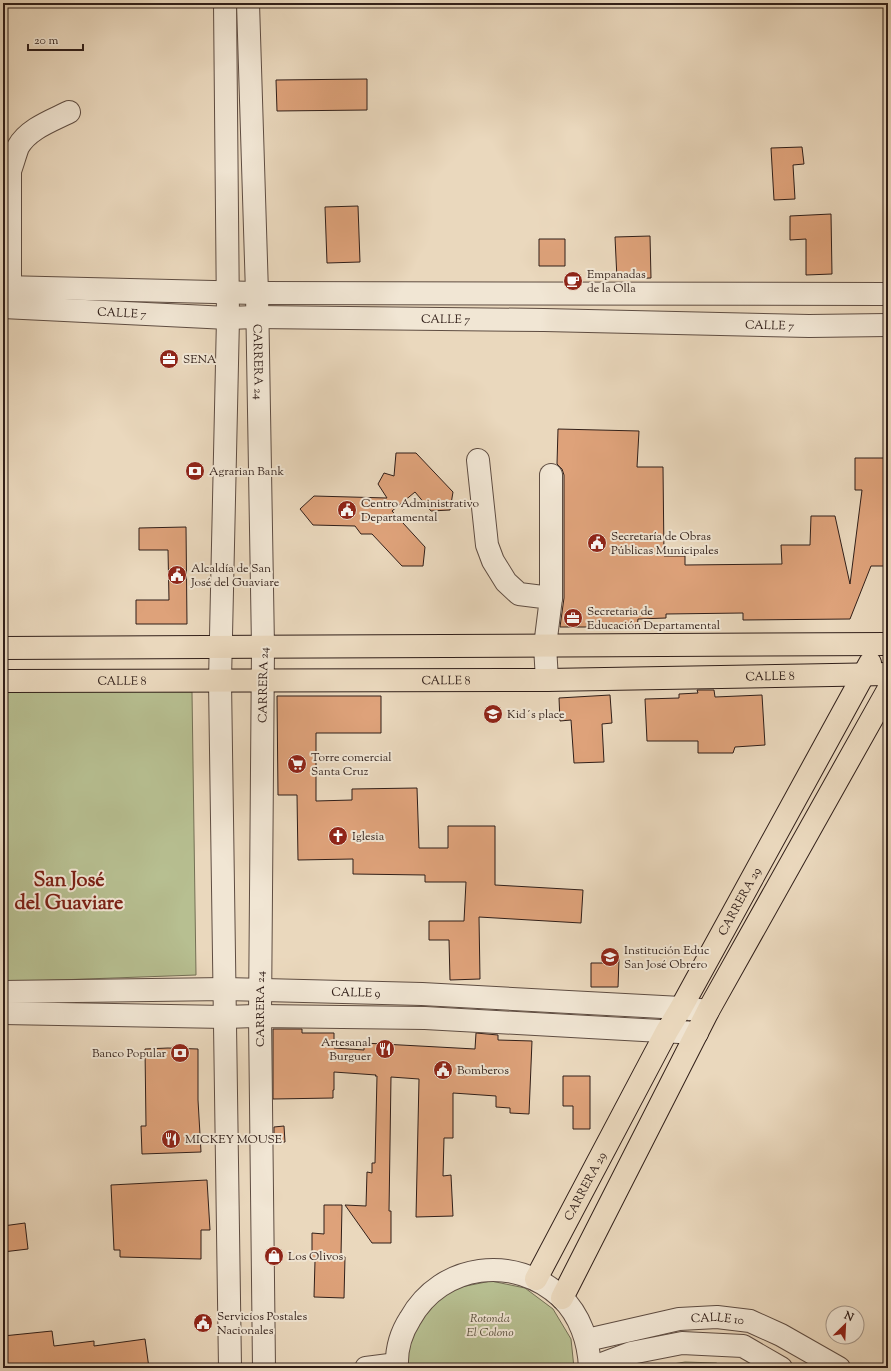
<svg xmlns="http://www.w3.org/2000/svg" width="891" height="1371" font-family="'Sorts Mill Goudy',serif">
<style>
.green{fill:#b7bf91;stroke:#746f55}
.building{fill:#dea27a;stroke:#311f19}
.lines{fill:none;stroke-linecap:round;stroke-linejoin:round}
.minor-casing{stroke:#5f4d42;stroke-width:24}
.major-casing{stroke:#311f19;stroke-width:24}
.minor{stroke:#f1e6d4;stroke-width:22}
.major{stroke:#ead8bd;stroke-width:22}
.labels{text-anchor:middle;stroke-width:4;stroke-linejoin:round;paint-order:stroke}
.poi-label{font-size:12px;fill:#311f19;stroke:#f1e6d4;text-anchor:start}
.street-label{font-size:12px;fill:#311f19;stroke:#f1e6d4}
.park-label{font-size:12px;font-style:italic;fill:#594f3d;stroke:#f1e6d4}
.town-label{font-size:20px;font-weight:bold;fill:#7a1f14;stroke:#f1e6d4}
</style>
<rect width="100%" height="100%" fill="#ead8bd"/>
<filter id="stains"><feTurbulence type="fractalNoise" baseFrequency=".005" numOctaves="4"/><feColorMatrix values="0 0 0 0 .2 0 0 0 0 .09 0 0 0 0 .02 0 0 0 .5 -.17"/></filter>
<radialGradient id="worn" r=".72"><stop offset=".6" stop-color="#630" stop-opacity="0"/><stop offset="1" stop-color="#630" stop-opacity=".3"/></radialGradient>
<path class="green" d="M3,690l189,2 4,283 -193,7z
M491,1281l34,7 28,21 18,30 3,29h-167l3,-30 18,-30 28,-20z
M685,1362l31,1 14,5h-81z"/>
<path class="building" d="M367,79v31l-90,1 -1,-31z
M802,147l2,17 -11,1 2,34 -21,1 -3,-52z
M358,206l2,56 -33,1 -2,-56z
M831,214l1,60 -26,1v-36l-16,1v-24z
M650,236l1,42 -34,1 -2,-42z
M539,239h26v27h-26z
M558,429l81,2 -2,36h26l1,89h21v9l97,-1 -1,-19h29l1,-29h24l15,68 12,-94h-7v-32h33v32h-3l2,34h1v34l-3,1v7h-14l-21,53 -107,1v-7l-77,1v4l-28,1 -1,8h-77l4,-29v-123l-2,-6 -5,-5z
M396,453h20l37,39 -3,18 -19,1 -16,-19 -23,19 33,36 -2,19h-21l-30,-32h-11l-6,-8 -42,-1 -13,-16 14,-13 73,2 -9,-14 6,-11 10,3z
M186,527l1,97h-51v-24h33l-1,-50h-29v-22z
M697,690h17l1,7 47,-2 3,50 -30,2 -2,6h-35v-12h-51l-2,-42 34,-1v-4l19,-1z
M610,695l2,28 -10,1 2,38 -30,1 -3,-43 -11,1 -1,-23z
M277,696h104v37h-65v68l36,-1v-11l65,-1 2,60h29v-22h47v59l88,5 -2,33 -102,-6 1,62 -30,1 -1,-40h-20v-19h35l2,-39h-41v-7l-72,-1v-15l-55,1 -1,-65h-19z
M603,958l16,1 -1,28h-27v-24h12z
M273,1029h29v4h32v15l30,2v-7l111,6 1,-16 22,2v5l34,1 -3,73 -19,-1v-5l-14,-1v-11l-43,-3v45h-9l-1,38 8,-1 2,41 -37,1 3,-138 -28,-2 -2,134h2v32h-19l-27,-38 21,1 1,-34 5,1v-10h3l2,-87h-2l1,-1 -42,-3v18h-1v8l-60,1z
M168,1048l30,1v51l3,52 -59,2 -1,-28h5l-1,-77z
M563,1076h27v53h-17v-23h-10z
M284,1126l1,16 -11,1v-16z
M207,1180l3,50h-9v29l-81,-2v-7h-6l-3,-65z
M324,1205h18l-1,51 4,1 -1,41 -30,-1 1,-36 -3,-1v-27l12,1z
M25,1223l3,26 -25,3v-26z
M52,1331l2,15 40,-5v5l51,-7 4,29h-146v-32z"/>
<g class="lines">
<defs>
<g id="minor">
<path d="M225,3l3,315 -8,363 10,687"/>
<path id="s1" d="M248,3l9,290 6,354 -3,369 4,352"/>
<path d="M3,287l254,6 631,1"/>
<path d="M10,287v-116c3,-8 5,-16 8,-24 10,-18 33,-26 51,-35"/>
<path id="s2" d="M3,307l225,11 28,-1 288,3 265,6 79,-1"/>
<path d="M478,460l9,85 6,16 13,21 13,12 32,4 -6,48 2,34"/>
<path d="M551,598v-123"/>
<path id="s3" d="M3,992l222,-3 197,5 259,14 27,3"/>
<path d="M3,1013l222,4 35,-1 165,2 272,15"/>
<path id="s4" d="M587,1340l92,-21 38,-2 33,4 31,14 58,33"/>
<path d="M366,1368l31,-4"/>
<path d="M397,1368c-1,-17 4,-35 13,-49 31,-56 105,-65 151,-22 19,18 28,45 29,71"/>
<path d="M591,1368l40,-15 51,-10 61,3 38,22"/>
</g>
<g id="major">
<path d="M3,648l885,-4"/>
<path id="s5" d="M3,681l544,-1 341,-6"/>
<path id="s6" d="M536,1279l131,-248 14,-23 189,-345"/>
<path d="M562,1298l146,-287 180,-321"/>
</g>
</defs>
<use href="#minor" class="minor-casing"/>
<use href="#major" class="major-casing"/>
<use href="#minor" class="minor"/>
<use href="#major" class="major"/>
</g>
<defs>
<symbol id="cafe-disc" viewBox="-11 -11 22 22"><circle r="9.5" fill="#8f2418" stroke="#f1e6d4"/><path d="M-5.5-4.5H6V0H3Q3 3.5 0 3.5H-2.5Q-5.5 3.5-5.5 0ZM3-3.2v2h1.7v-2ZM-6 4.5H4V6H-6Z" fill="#fff"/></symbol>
<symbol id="office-disc" viewBox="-11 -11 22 22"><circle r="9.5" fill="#8f2418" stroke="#f1e6d4"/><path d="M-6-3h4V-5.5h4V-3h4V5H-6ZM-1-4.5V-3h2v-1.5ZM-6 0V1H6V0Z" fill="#fff"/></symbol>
<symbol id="bank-disc" viewBox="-11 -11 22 22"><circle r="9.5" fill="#8f2418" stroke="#f1e6d4"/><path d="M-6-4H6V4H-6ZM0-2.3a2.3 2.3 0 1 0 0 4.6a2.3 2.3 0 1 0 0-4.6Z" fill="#fff"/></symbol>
<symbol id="civic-disc" viewBox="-11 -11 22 22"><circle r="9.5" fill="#8f2418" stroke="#f1e6d4"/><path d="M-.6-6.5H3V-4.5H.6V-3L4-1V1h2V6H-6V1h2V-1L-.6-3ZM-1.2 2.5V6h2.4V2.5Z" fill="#fff"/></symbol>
<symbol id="school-disc" viewBox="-11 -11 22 22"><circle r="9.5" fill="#8f2418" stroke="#f1e6d4"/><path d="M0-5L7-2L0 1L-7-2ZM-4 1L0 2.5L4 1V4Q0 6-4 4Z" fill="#fff"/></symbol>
<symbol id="supermarket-disc" viewBox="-11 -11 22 22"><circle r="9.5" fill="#8f2418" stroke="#f1e6d4"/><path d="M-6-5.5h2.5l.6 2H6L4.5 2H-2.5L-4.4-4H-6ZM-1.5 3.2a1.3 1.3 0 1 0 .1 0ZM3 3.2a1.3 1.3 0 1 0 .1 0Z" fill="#fff"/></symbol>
<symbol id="church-disc" viewBox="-11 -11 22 22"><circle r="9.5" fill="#8f2418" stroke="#f1e6d4"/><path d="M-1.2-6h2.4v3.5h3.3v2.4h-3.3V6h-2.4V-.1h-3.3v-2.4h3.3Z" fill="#fff"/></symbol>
<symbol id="restaurant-disc" viewBox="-11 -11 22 22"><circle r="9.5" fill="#8f2418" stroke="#f1e6d4"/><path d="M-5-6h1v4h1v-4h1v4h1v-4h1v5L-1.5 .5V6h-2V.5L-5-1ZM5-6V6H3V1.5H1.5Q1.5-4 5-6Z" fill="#fff"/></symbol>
<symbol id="shop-disc" viewBox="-11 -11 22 22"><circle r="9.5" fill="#8f2418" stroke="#f1e6d4"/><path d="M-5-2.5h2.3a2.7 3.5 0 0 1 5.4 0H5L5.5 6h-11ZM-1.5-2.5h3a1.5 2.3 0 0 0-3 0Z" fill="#fff"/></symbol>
</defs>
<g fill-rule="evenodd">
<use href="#cafe-disc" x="562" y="270" width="22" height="22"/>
<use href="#office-disc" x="158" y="348" width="22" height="22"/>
<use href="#bank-disc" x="184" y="460" width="22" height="22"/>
<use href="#civic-disc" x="336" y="499" width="22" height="22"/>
<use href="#civic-disc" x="586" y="532" width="22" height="22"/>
<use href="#civic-disc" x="166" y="564" width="22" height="22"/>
<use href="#office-disc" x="562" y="607" width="22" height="22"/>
<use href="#school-disc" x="482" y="703" width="22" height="22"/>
<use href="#supermarket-disc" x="286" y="753" width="22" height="22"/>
<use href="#church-disc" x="327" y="825" width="22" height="22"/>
<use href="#school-disc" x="599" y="946" width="22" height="22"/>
<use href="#restaurant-disc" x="374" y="1038" width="22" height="22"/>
<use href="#bank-disc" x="169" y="1042" width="22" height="22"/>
<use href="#civic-disc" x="432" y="1059" width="22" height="22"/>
<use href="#restaurant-disc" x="160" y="1128" width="22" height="22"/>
<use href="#shop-disc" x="263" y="1245" width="22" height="22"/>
<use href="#civic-disc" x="192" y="1312" width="22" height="22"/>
</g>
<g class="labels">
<g class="poi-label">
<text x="587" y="278">Empanadas<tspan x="587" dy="14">de la Olla</tspan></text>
<text x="183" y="363">SENA</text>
<text x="209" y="475">Agrarian Bank</text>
<text x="361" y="507">Centro Administrativo<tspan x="361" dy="14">Departamental</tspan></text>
<text x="611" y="540">Secretaría de Obras<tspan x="611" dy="14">Públicas Municipales</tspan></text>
<text x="191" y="572">Alcaldía de San<tspan x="191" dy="14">José del Guaviare</tspan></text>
<text x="587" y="615">Secretaria de<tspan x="587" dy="14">Educación Departamental</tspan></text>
<text x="507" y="718">Kid´s place</text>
<text x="311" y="761">Torre comercial<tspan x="311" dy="14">Santa Cruz</tspan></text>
<text x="352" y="840">Iglesia</text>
<text x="624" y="954">Institución Educ<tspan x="624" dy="14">San José Obrero</tspan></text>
<text x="371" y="1046" text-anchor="end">Artesanal<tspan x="371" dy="14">Burguer</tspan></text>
<text x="166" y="1057" text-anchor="end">Banco Popular</text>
<text x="457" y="1074">Bomberos</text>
<text x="185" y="1143">MICKEY MOUSE</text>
<text x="288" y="1260">Los Olivos</text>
<text x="217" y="1320">Servicios Postales<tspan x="217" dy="14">Nacionales</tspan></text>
</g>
<g class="street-label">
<text dy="4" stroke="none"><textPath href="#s2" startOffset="119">CALLE 7</textPath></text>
<text dy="4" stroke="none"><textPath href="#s2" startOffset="443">CALLE 7</textPath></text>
<text dy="4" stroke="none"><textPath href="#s2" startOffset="767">CALLE 7</textPath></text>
<text dy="4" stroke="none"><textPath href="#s1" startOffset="359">CARRERA 24</textPath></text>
<text dy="4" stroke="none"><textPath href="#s5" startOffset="767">CALLE 8</textPath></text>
<text dy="4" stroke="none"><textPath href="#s5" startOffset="443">CALLE 8</textPath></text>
<text dy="4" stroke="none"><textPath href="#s5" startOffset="119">CALLE 8</textPath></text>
<text transform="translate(263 685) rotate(-89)" y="4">CARRERA 24</text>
<text dy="4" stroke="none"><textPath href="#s6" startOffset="429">CARRERA 29</textPath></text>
<text dy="4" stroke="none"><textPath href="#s3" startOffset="353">CALLE 9</textPath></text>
<text transform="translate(260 1009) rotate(-90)" y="4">CARRERA 24</text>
<text dy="4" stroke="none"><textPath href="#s6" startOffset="105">CARRERA 29</textPath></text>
<text dy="4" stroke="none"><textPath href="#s4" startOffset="133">CALLE 10</textPath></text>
</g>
<g class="park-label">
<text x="490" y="1322">Rotonda<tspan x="490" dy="14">El Colono</tspan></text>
</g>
<g class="town-label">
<text x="69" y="886">San José<tspan x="69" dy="23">del Guaviare</tspan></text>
</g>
</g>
<rect width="891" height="1371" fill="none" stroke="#ead8bd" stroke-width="16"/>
<rect x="4" y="4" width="883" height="1363" fill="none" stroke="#311f19" stroke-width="2"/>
<rect x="8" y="8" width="875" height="1355" fill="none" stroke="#311f19"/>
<g transform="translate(845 1325) rotate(24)"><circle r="19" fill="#f1e6d4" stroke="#a49689"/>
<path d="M0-3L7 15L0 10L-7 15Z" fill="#8f2418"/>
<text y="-6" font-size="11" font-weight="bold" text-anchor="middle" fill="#311f19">N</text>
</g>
<path d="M28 44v6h55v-6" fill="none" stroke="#311f19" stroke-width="2"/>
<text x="34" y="44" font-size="12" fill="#311f19" stroke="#f1e6d4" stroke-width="3" paint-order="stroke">20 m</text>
<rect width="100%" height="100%" filter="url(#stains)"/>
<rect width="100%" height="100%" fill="url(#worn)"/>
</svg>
